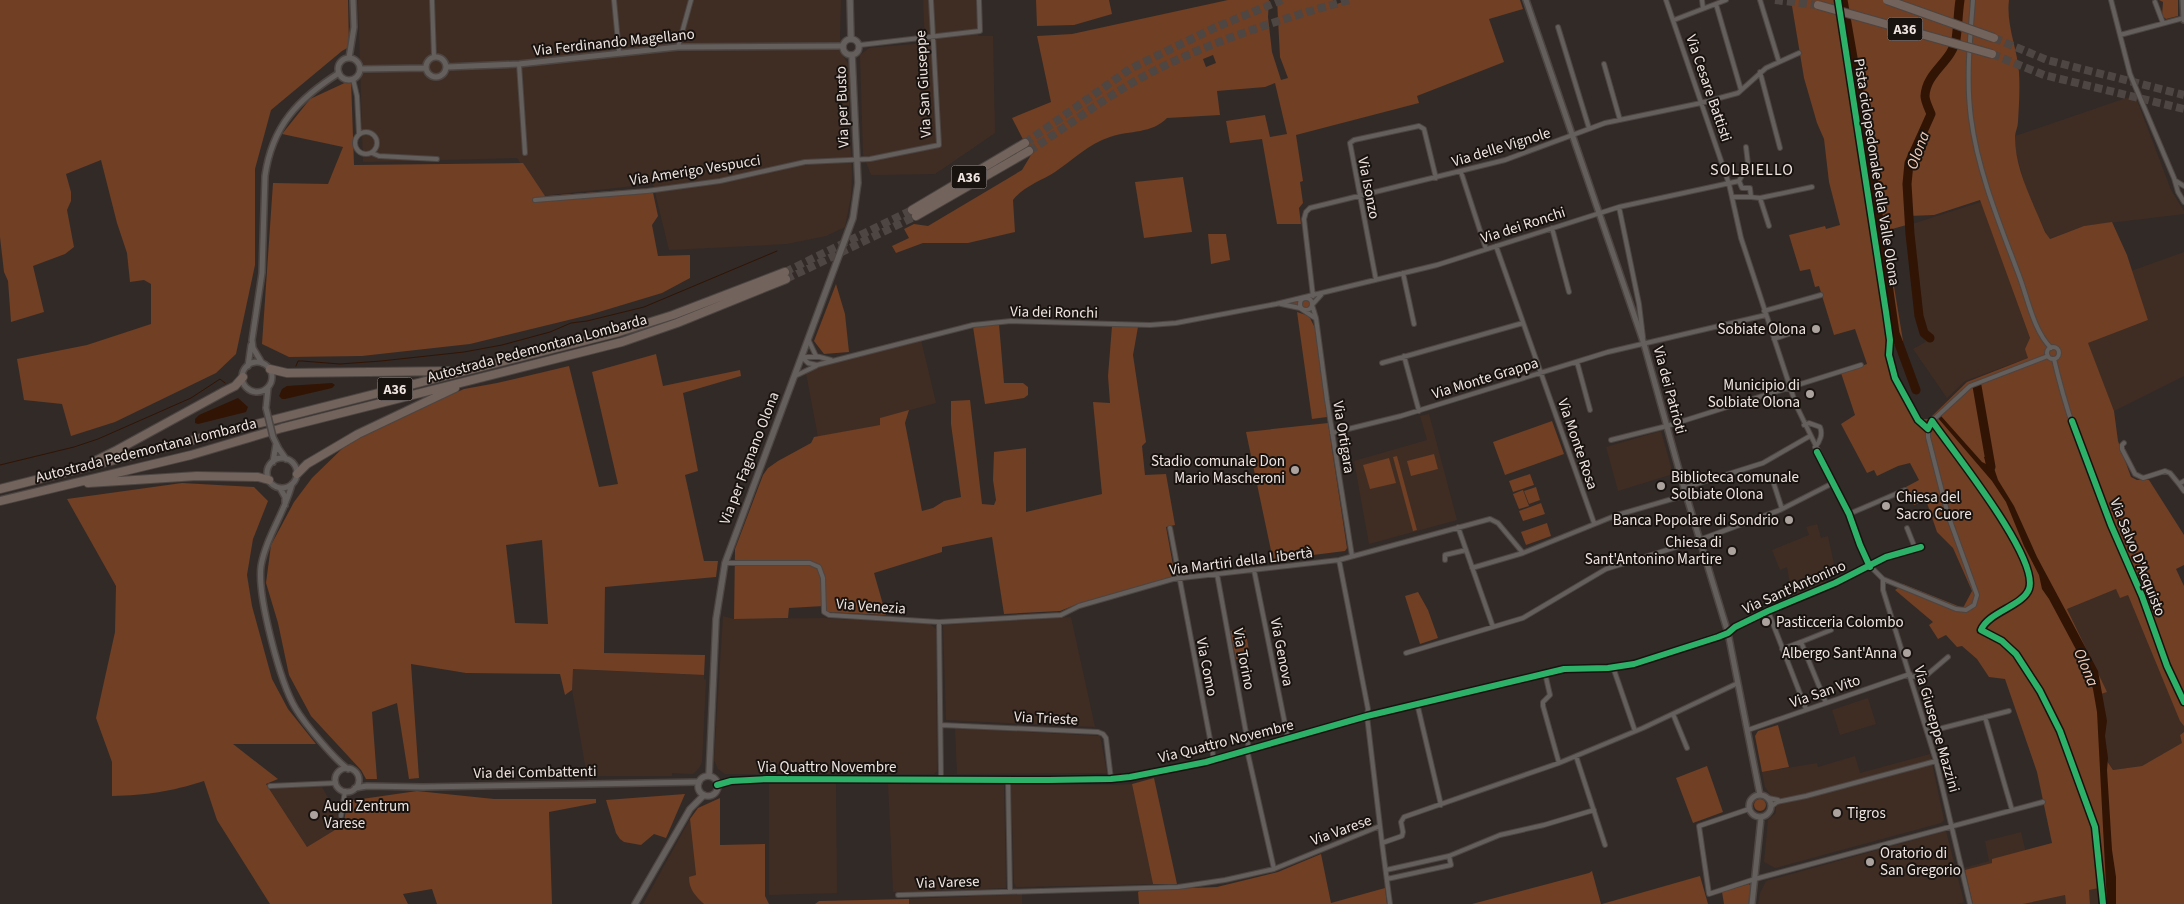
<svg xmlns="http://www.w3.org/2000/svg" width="2184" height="904" font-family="'Source Sans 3',sans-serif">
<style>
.built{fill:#3f2d24}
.green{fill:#703f24;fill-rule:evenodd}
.water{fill:#311404}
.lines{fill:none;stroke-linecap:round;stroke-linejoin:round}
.stream{stroke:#311404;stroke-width:1}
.river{stroke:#311404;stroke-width:9}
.motorway-tunnel{stroke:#4e4643;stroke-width:8;stroke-dasharray:8 4;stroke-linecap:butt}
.minor-casing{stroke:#4c4542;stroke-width:6}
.tertiary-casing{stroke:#4c4542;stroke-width:8}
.secondary-casing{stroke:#4c4542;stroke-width:8}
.motorway-casing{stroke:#4c4542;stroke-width:10}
.minor{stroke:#645f5c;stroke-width:4}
.tertiary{stroke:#645f5c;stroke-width:5}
.secondary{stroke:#645f5c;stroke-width:5.5}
.motorway{stroke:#72635c;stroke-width:8}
.tertiary-bridge-casing{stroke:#4c4542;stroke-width:8;stroke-linecap:butt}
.motorway-bridge-casing{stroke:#4c4542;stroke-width:10;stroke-linecap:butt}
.tertiary-bridge{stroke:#645f5c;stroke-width:5}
.motorway-bridge{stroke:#72635c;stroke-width:8}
.cycleway-casing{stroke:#191310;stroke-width:9}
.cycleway{stroke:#2db169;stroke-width:6}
.poi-dot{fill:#aca39f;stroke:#191310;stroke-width:2}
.labels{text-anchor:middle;stroke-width:4;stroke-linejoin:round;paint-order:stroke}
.shield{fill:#191310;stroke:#aea5a2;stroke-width:1}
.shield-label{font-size:14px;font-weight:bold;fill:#eee4e0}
.street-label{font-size:15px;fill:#eee4e0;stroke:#191310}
.poi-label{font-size:15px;fill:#eee4e0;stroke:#191310;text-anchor:end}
.water-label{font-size:16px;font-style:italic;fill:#f4cdb9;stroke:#191310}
.neighbourhood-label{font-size:16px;letter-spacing:1px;fill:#eee4e0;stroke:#191310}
</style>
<rect width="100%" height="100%" fill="#322a27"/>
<path class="built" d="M358,0h483l-1,37 3,19 6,9v60l3,48 -1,23 -6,31 -19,9 -39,8 -118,6 -16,-66 -113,12 -23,-38 -154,4z
M923,0h53l2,36h15l2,97 -60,41 -64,1 -8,-21 -3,-99 9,-7 56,-5z
M2135,95l36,95 13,21v3l-100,12 -35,13 -22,-46 -15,-56z
M1981,202l55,153 -71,26 -18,17 -34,-49 16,-9 3,-4 -8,-7 -12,-105z
M2184,252v124l-70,35 -27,-68 61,-23 -17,-49z
M921,340l15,63 -55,15 -1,7 -62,12 -13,-69z
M1429,414l28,106 -88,24 -15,-83 73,-21 -7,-24z
M1661,431l12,43 -55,17 -12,-44z
M1817,524l4,14 7,-2 6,28 -12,8 5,11 -35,15 -5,-31 -7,3 -8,-20 37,-15 -3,-8z
M2116,589l12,6 31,75 25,54v8l-4,3 3,8 -41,23 -29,4 -11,-18 -4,-57 8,-3 -39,-83z
M723,616l11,3 89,-1 107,6 6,5 1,142 -3,3h-209l-7,-5 -4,-9z
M1071,617l24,110 -149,-7 -3,-95z
M572,669l132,6v4l2,1 -4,82 -3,6 -6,6 -21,-1v3h-85l-15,-86z
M1868,698l8,26 -36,11 -8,-25z
M955,728l145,8 7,37 -150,1z
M1930,754l14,66 -3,3 -166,45 -11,-6 4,-42 8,-7v-10l-11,-16 -3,-15 55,-9 1,4 37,-11 5,17z
M769,784h67l1,109 -68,2z
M888,784l116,1 2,103 -113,4z
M1011,784l101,1 20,-1 21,100 -137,3 -2,-4z
M321,785l22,40 -36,22 -39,-60z
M690,819l6,56 -1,20 9,9h-61z
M1946,831l18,71 -7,2h-199l2,-11 6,-12z
M2021,832l13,55 29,-7 3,24h-94l-8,-36 25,-7 -4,-20z
M2096,842l6,62h-12l-5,-61z
M1022,894v10h-113v-5z"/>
<path class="green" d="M0,0h348l1,47 -7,4 -71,59 -16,59v96l-19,89 -20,19 -101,49 -44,14 -9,-32 -38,-4 -7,-41 70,-14 64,-21v-40l-7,-4 -14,2 -3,-29 -10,-30 -16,-63 -35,14 5,18v9l-4,9 7,37 -9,7 -32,12 11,46 -33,10 -3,-41 -4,-9 -4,-35z
M1036,0h73l3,14 -38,11 -37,1z
M1228,0h41l-1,17 4,35 9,28 7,-2 -8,-21 -3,-57h56l1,5 14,-5h172l3,9 -34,10 15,43 -87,34 2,7 -123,32 7,46 -3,1 3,21 -4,5 2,16h-24l-15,-85 -32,4 -4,-22 39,-6 5,22 17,-3 -12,-51 -10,4 -48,4 3,24 -53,3c-15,16 -37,12 -57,19 -22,7 -37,23 -55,35 -14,9 -31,14 -42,28l2,32 -47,11h-45l-27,10 -4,-7 17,-8 -5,-9 10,-5 14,2 94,-56 9,-15 -19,-37 39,-16 -14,-66 35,-2zM1213,55l3,8 -10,4 -3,-8z
M1791,0h218c-3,25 8,47 10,72 1,17 0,33 -1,50 0,5 -3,10 -3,15 0,33 18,65 30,95l5,7 34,-13 28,-4 15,33 21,65 -60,23 26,68 4,30 13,36 6,3h12l35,55v30l-8,4 8,17v140l-4,-5 -52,-126 -8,3 -4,-9 -49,20 40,83 -9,3 3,57 12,18 29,-4 40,-23 -2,-8 4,-3v172h-84l-1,-16 -10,2 1,14h-24l-1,-9 -42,9h-50l-8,-34 27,-7v-4l60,-16 -15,-71 -32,-93 -16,-2 -12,-18 -15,-13 -5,1 -11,-12 -8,4 -9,-14 4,-3 -38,-32 8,-6 60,24 9,-17 -19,-43 -16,-16 -11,-32 -12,5 -10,-17 15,-8 -9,-17 -12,3 -21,10 -3,-6 -7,3 -26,-49 14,-9 -14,-42 26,-9 -12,-35 -21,6 -15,-49 -4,1 -5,-18 -10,2 -11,-36 36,-9 1,3 14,-4 -11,-43 -5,-43 -7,-16 -13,-45zM1980,200l50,138 -5,11 3,9 -61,24 -38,37h-6l-23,-35 -11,-33 7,-8 7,-2 -18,-110 25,-7 -1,-8 25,-1z
M2159,0h19v16l-12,3 -4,-3 1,-14z
M351,80l3,85 169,-2 22,33 107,-8 6,28 -6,9 6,31 32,-1v23l-28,15 -73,22 -119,29 -108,12 -73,1 -27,-13 11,-161 55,1 15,-37 -61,-13 28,-35z
M1183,177l9,55 -48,6 -9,-56z
M1208,234h18l4,26 -19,4z
M836,284l9,30 4,38 -25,2 -10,-13z
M1322,295l-10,10 5,15 -6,-6 -28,-10z
M1297,312l12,4 6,12 12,89 -15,2z
M999,324l5,59h19l5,4v8l-4,3 -39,6 -12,-77z
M1112,326l26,1 -5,28 13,87 -4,4 3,29 21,-1 9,51 -9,2 9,49 -95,27 -20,8 -56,3 -12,-77 -50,10v5l-68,21 12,42 -60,-3 -2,-6 -35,2 -1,10 -54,1 1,-70 28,-74 5,-7 10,-7 33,-18 3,-6 66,-12v-7l29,-8 -4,13 17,88 11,-3 11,-7 17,-4 -10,-73v-23l19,-1 12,104 12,1 2,-5 -3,-20 1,-28 32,-4v64l76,-18 -9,-92 17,1 -2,-27z
M656,354l7,32 77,-16 1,6 -58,17 15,78 -13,4 19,86h14l-2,16 -111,10 -1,66 101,2 -1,20 -131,-6 -1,21 -7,5 -5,-21 -94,-1 -55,-9 8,114 -10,1 -12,-76 -25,9 5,67h-11l-5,-9 -50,-54 -22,-41 -11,-52 -12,-40 5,-38 23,-43 18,-24 39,-38 113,-51 33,-6 72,-17 30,121 19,-3 -26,-112zM542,540l6,84 -33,-1 -9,-78z
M1552,421l12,33 -59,21 -12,-33z
M1328,423l19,125 -2,3 -72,9 -27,-128z
M1434,454l4,15 -27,7 -4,-15z
M1397,456l20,74 -4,1 -20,-74z
M1389,458l7,25 -26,6 -7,-24z
M1530,474l4,11 -21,7 -4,-11z
M182,483l72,4 14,14 -15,38 -6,36 5,31 20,73 16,30 28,35h-83l45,35 -12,5 41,63 36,-22 5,-24 69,-10 77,8h102v4l-47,9 3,92h-115l-5,-15 -29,5 5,10h-138l-53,-84 -13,-39c-35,11 -56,14 -92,15v-34l-16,-44 19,-86 1,-46 -49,-87z
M1536,487l4,13 -11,4 -5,-13z
M1523,490l6,16 -10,3 -6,-15z
M1541,503l4,11 -22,7 -4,-10z
M1547,523l4,13 -25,9 -5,-13z
M1418,592l10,18 10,28 -18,6 -15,-48z
M1245,628l5,28 -14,3 -6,-28z
M1778,725l11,42 -27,5 -7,-36 3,-5z
M1707,766l16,46 -30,11 -17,-45z
M1154,778l23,106h-24l-21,-100z
M685,794l-19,44 -12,-4 -13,11 -17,-3 -4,-3 -4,-6 -10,-33z
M720,798v47l45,-1v52l4,8h-65c-9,-8 -15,-15 -15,-27l7,-2 -6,-56 8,-11z
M1754 805a6 6 0 1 1 12 0a6 6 0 1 1-12 0Z
M1321,854l10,49 54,-15 2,16h-248l-1,-12 3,-2 76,-3 61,-15z
M1592,871l9,33h-129l117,-31z
M1700,876l8,28h-106z
M1749,884l2,2 -2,18h-25l-2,-12z
M909,899v5h-94l4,-3z"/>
<path class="water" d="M332,383l3,2 -3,3 -47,11h-3l-3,-3 3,-7 5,-3z
M238,398l10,9 -2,5 -48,12 -3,-1v-4l4,-4z
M1941,416l41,46 4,2 -2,-7 6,-1 8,24 16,26 23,51 61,114 9,50 -2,15 3,22 -1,12 5,80 4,27v27h-9l-10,-192 -4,-23 -6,-19 -38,-71 -7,-10 -3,-14 -15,-29 -18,-44 -14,-21 -54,-63z"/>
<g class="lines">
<path class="stream" d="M296,366l2,-5h4l38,3 41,-3 83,-9 38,-7 48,-13 21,-9 16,-2 57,-14 133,-56
M0,465l74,-18 24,-8 93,-41 29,-19 5,4"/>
<path class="river" d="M1843,0l25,144 27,189 21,57
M1930,338l-6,-5 -5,-17 -9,-82 -3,-50 2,-21 22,-49c-2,-5 -6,-13 -6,-18 1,-24 27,-34 31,-57 2,-13 2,-26 4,-39
M1977,386l14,81"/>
<path class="motorway-tunnel" d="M1775,0l43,5
M1994,38l53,22 137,35
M1992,54l52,21 140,34
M1025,143l105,-74 84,-41 68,-28
M1029,151c36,-23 71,-50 108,-71 65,-36 140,-60 212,-80
M785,272l127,-62
M786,279l130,-63"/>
<defs>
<path id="minor" d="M432,0l2,57
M614,0l5,52
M1666,0l63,184 12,54 55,167 53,109 20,51 14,14 73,30 10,1 8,-5 3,-10 -29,-80 -20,-78v-8l4,-8 38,-35 78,-30
M1702,0l1,8
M1760,0l19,62
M1973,0c-3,39 -7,80 -2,118 7,55 30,109 49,160 8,22 14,53 31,70
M2111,0l19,74 44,104 4,14 6,10
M2155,2l8,21
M1716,4l25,86
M1674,20l52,-20
M1558,27l31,101
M2120,35l64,-17
M860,45l120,-14 -1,-31
M678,47l13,-47
M519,64l6,89
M1604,64l16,56
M1760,72l20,76
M353,79l4,17 2,38
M355 143a11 11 0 1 1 22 0a11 11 0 1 1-22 0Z
M372,153l7,3 58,3
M1461,172l25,77
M1739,181l9,-17 -2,-17
M2176,181l8,5
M1751,197l9,1 52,-11
M1760,198l9,28
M535,200l112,-9 73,-10 85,-19 65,-3 69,-14 -8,-145
M1619,207l20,97 4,33
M1552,228l17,64
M1496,246l98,277
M1403,273l11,51
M1376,280l-26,-137 4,-3 65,-14 5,3 12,49
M1321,295l-9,10 4,13 11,82 25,156
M1313,296l-9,-77 2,-7 4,-4 195,-48 100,-37 96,-20 37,-10 28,-25 33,-15
M1300 304a6 6 0 1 1 12 0a6 6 0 1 1-12 0Z
M1281,304l19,4 15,10
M1764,311l57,-16
M808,339l8,17 15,4
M1774,339l26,-9
M2047 353a6 6 0 1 1 12 0a6 6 0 1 1-12 0Z
M1404,356l15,55
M802,357l6,6 9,2 156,-40 38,-4 139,4 26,-2 100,-19 161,-39 182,-58 120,-26 3,7h8l1,9h-19
M802,357h16
M2054,359c13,57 34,113 57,166 9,24 21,47 31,70 15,36 24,72 42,107
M1577,362l13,48
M1382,363l141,-40
M795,376l21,-10
M1804,425l5,-2 11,4c3,7 0,15 -5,20
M1332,433l69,-17 207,-64 158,-37
M1611,440l56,-14 194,-61
M2124,443l-2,2v4l13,25 8,4 22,-7 5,2 9,11 5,-3
M1771,475l11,34
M2179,484l5,7
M1684,488l79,-25 47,-27
M1849,514l56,-24
M1458,527l35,100
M1170,528l44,232
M1907,528l8,20
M1339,560l29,149 -1,7 13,110
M1445,560v-5l21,-5
M725,563h85l9,4 4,11 1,34 5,3 110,7 122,-7 18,-9 94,-27 166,-19 151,-41 8,4 25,30
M1472,568l51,-15 94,-38 69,-20
M1254,570l34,169
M1217,574l32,175
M1883,579v11l53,171 34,143
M1768,611l38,98
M939,622l2,157
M1728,633l7,-6 100,-44 51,-26 35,-10
M1801,642l30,-12
M1782,649l19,-7 25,61
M1406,653l117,-35 83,-49 93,-29 81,-30 53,-27
M1613,667l22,64
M1545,673l5,22 -7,7v4l16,57
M1911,677l17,-3 20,-17
M1417,703l24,102
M1673,714l14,34
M1985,717l27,93
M941,725l157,7 5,2 3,4 5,41
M1748,730l162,-56
M1927,732l82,-21
M1247,750l27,119
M1576,756l29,89
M1008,780l2,111
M270,786l66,-3
M1768,798l10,2
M1772,806l5,-4 29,-6 130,-35
M1749,809l-50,17 10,68 46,-15 288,-77
M341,816l4,-25
M1382,843l8,61
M1386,870l63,-14 51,-21 44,-10 50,-15
M1387,879l64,-14 -2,-9
M898,895l280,-8 47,-7 49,-11 106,-43 2,17 20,-7 1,-4 -2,-10 3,-5 155,-54 84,-35 95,-45"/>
<path id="tertiary" d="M1526,0l118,344 40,144 44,145 32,162
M2183,0l1,20
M426 67a10 10 0 1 1 20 0a10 10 0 1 1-20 0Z
M349,58l5,-31 -1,-27
M338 69a11 11 0 1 1 22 0a11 11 0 1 1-22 0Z
M447,67l72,-3 159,-17 165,-1
M360,69l66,-1
M242 377a15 15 0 1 1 30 0a15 15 0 1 1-30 0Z
M262,363l-9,-15 -1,-8 10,-67 3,-97c7,-50 33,-77 74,-103
M248,366l3,-21
M266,408l2,-20
M273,437l6,12 7,10
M267 473a15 15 0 1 1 30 0a15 15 0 1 1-30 0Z
M273,462l3,-18
M292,484c-7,28 -26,53 -31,82 -4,29 19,117 35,143 9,15 38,50 52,60
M280,488l5,9v8
M335 780a12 12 0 1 1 24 0a12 12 0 1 1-24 0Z
M717,785l14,-4 36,-2 282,1 62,-1 19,-2 76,-15 161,-46 197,-47 44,-1 26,-4 94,-31
M355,788l12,-2 56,1 276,-5
M1749 806a11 11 0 1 1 22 0a11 11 0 1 1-22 0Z
M1752,904l9,-86"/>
<path id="secondary" d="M850,0l1,38
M843 47a8 8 0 1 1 16 0a8 8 0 1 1-16 0Z
M709,776l7,-157 9,-56 128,-345 5,-35 -6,-128
M698 786a10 10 0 1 1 20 0a10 10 0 1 1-20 0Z
M635,904l55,-95 14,-14"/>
<path id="motorway" d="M912,210l113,-67
M916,216l113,-65
M270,369l17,4 164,-2
M93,462l24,-12 108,-59 10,-5 8,-9
M297,474l10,-10 51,-30 97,-46
M88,483l109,-7 61,1 11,3
M0,489l619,-157 54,-17 112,-43
M0,501l191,-46 91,-27 340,-86 55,-19 109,-44"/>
</defs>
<use href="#minor" class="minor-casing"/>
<use href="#tertiary" class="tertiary-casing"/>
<use href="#secondary" class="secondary-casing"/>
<use href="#motorway" class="motorway-casing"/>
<use href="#minor" class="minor"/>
<use href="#tertiary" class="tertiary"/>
<use href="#secondary" class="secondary"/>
<use href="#motorway" class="motorway"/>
<defs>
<path id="tertiary-bridge" d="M266,408l7,29"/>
<path id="motorway-bridge" d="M1887,0l107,38
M1818,5l174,49"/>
</defs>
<use href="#tertiary-bridge" class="tertiary-bridge-casing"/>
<use href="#motorway-bridge" class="motorway-bridge-casing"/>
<use href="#tertiary-bridge" class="tertiary-bridge"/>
<use href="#motorway-bridge" class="motorway-bridge"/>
<defs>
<path id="cycleway" d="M1838,0l48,312 4,28 -1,15 6,23 23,42 10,9 4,-8c19,28 108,137 97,168 -6,17 -41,23 -48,41l21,11 14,13 24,37 20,40 35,96 8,77
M2072,421l39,104 31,71 25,70 17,36
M1817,452l32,62 11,31 10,22
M717,785l14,-4 36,-2 282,1 62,-1 19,-2 76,-15 161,-46 197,-47 44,-1 26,-4 84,-27 10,-4 7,-6 33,-16 67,-28 51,-26 35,-10"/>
</defs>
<use href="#cycleway" class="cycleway-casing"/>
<use href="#cycleway" class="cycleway"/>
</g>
<g class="poi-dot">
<circle cx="1816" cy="329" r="5"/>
<circle cx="1810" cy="394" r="5"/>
<circle cx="1295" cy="470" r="5"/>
<circle cx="1661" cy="486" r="5"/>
<circle cx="1886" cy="506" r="5"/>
<circle cx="1789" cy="520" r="5"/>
<circle cx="1732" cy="551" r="5"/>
<circle cx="1766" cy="622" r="5"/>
<circle cx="1907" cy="653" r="5"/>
<circle cx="1837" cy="813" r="5"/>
<circle cx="314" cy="815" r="5"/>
<circle cx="1870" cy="862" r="5"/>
</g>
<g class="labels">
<g class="shield">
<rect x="1887.5" y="17.5" width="35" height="23" rx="4"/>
<rect x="951.5" y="165.5" width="35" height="23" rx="4"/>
<rect x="377.5" y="377.5" width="35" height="23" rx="4"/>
</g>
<g class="shield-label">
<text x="1905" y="34">A36</text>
<text x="969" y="182">A36</text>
<text x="395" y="394">A36</text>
</g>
<g class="street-label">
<text transform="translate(614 42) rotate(-6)" y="5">Via Ferdinando Magellano</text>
<text transform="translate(923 84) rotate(-93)" y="5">Via San Giuseppe</text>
<text transform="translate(1709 88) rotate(71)" y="5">Via Cesare Battisti</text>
<text transform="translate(842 107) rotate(-92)" y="5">Via per Busto</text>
<text transform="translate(1501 147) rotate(-17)" y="5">Via delle Vignole</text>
<text transform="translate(695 170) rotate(-9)" y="5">Via Amerigo Vespucci</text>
<text transform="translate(1877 172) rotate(81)" y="5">Pista ciclopedonale della Valle Olona</text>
<text transform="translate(1369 188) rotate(79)" y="5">Via Isonzo</text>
<text transform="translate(1523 225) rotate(-18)" y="5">Via dei Ronchi</text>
<text transform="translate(1054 312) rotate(1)" y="5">Via dei Ronchi</text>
<text transform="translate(537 348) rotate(-15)" y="5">Autostrada Pedemontana Lombarda</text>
<text transform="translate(1485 378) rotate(-17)" y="5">Via Monte Grappa</text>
<text transform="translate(1670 390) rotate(75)" y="5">Via dei Patrioti</text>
<text transform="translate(1344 437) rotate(81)" y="5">Via Ortigara</text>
<text transform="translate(1578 444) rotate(71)" y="5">Via Monte Rosa</text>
<text transform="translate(146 450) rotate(-14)" y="5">Autostrada Pedemontana Lombarda</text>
<text transform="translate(749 458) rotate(-69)" y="5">Via per Fagnano Olona</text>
<text transform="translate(2138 557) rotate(68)" y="5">Via Salvo D'Acquisto</text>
<text transform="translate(1241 561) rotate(-7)" y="5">Via Martiri della Libertà</text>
<text transform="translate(1794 587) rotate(-24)" y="5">Via Sant'Antonino</text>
<text transform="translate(871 606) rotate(4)" y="5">Via Venezia</text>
<text transform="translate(1282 652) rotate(79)" y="5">Via Genova</text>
<text transform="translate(1244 659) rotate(79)" y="5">Via Torino</text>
<text transform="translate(1207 667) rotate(79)" y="5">Via Como</text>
<text transform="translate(1825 691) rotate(-19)" y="5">Via San Vito</text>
<text transform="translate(1046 718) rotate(3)" y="5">Via Trieste</text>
<text transform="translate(1937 729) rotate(74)" y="5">Via Giuseppe Mazzini</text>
<text transform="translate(1226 741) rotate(-14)" y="5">Via Quattro Novembre</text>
<text x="827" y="772">Via Quattro Novembre</text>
<text transform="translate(535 772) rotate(-1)" y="5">Via dei Combattenti</text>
<text transform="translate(1341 830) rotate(-20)" y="5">Via Varese</text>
<text transform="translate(948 882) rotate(-2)" y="5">Via Varese</text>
</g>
<g class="poi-label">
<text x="1806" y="334">Sobiate Olona</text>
<text x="1800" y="390">Municipio di<tspan x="1800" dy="17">Solbiate Olona</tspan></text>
<text x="1285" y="466">Stadio comunale Don<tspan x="1285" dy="17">Mario Mascheroni</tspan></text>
<text x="1671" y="482" text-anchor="start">Biblioteca comunale<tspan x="1671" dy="17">Solbiate Olona</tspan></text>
<text x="1896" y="502" text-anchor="start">Chiesa del<tspan x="1896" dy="17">Sacro Cuore</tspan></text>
<text x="1779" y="525">Banca Popolare di Sondrio</text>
<text x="1722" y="547">Chiesa di<tspan x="1722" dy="17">Sant'Antonino Martire</tspan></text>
<text x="1776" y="627" text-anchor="start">Pasticceria Colombo</text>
<text x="1897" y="658">Albergo Sant'Anna</text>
<text x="324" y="811" text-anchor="start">Audi Zentrum<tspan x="324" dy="17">Varese</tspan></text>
<text x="1847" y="818" text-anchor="start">Tigros</text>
<text x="1880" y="858" text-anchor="start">Oratorio di<tspan x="1880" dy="17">San Gregorio</tspan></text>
</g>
<g class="water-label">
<text transform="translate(1917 150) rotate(-70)" y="6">Olona</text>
<text transform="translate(2087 667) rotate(67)" y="6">Olona</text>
</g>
<g class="neighbourhood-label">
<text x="1752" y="175">SOLBIELLO</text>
</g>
</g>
</svg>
